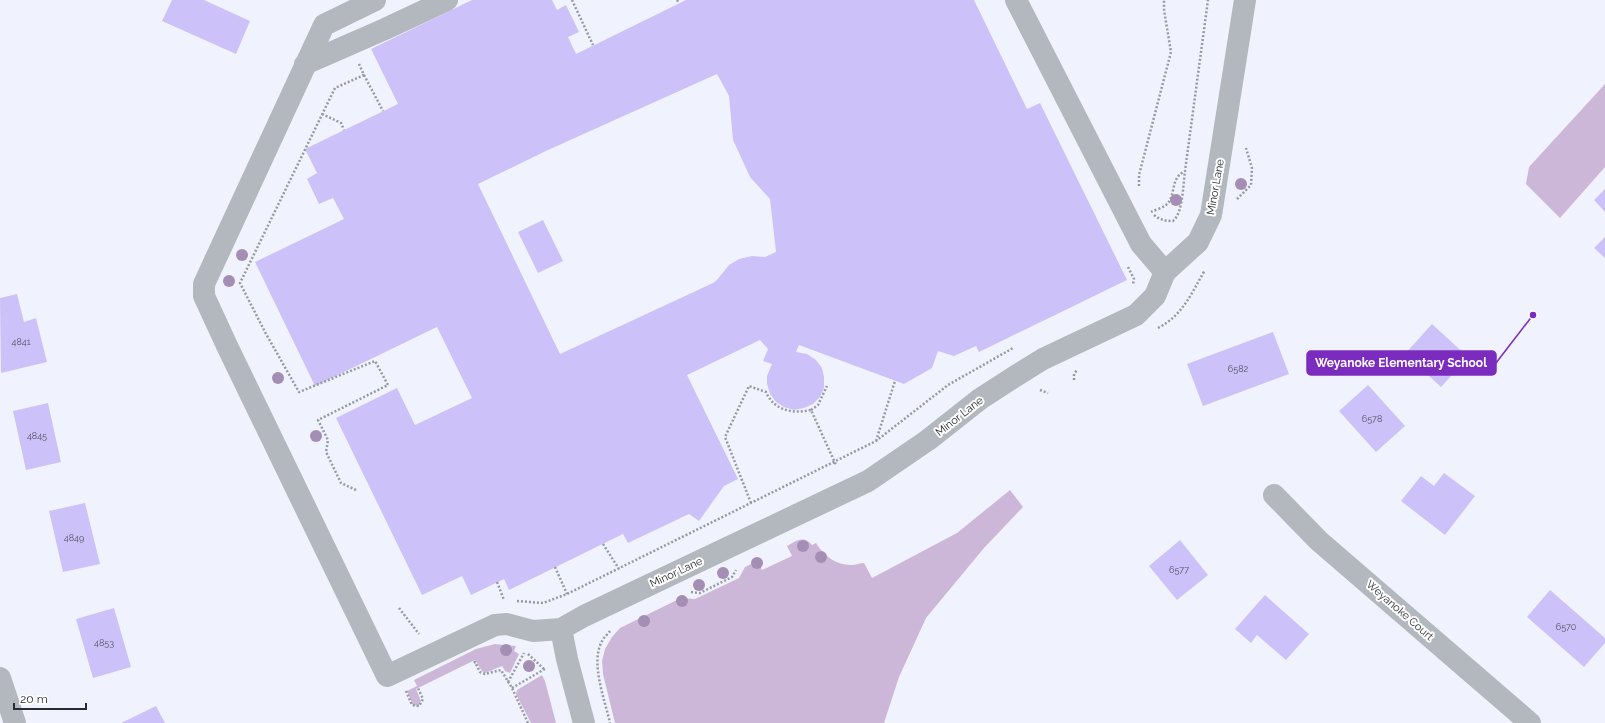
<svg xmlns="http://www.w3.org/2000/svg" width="1605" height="723" font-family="Raleway,sans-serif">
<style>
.green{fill:#cdb7d8}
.building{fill:#ccc2f9;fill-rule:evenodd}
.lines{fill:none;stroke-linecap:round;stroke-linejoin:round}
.path{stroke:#9799a2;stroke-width:2.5;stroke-dasharray:2 2;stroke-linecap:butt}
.minor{stroke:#b2b8bd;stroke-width:22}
.tree{fill:#a48eb3}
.labels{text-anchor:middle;stroke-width:4;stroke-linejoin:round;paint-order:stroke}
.number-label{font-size:9px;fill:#525163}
.street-label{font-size:11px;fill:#292b31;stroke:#fff}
.leader{fill:none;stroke:#7b2cbf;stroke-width:1.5}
.callout-dot{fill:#7b2cbf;stroke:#fff;stroke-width:1.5}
.callout{fill:#7b2cbf;stroke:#7b2cbf;stroke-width:1.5}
.callout-label{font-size:12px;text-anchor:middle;font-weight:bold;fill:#fff}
</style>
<rect width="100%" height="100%" fill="#f0f3fd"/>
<path class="green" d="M1605,84v83l-45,51 -34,-34 3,-17z
M1010,490l13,17 -39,41 -58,70 -27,59 -15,46h-269l-12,-49 -1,-13 3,-12 7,-12 8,-9 61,-30 14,1 44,-21 6,-11 12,-6 5,9 30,-14 -5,-10c9,-5 17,-11 25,-1l4,-2c8,13 20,22 35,22 5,0 9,-2 13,-2l8,15 85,-45z
M495,644l21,2 -2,5 5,3 -9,19 -5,-2 -3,-5 -17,7 -3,-2 -7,-11 -59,29 5,12 -3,5 -5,-1 -6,-14 10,-5 -3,-6 62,-31z
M542,675l3,6 11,42h-25l-15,-29 1,-4z"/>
<path class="building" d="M172,0h32l46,21 -14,33 -74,-33z
M472,0h80l5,10 9,-5 13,27 -11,5 8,17 110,-54h288l53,109 13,-6 87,177 -148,72 -3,-6 -22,10 -16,-5 -6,17 -28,16 -105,-39 -3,7 11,2 9,6 6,8 2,9v11l-4,9 -7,7 -9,4 -10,2 -10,-3 -8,-5 -6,-8 -3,-10v-8l5,-12 -9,-3 5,-12 -8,-9 -73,35 51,104 -14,7 -25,35 -10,-7 -61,29 -5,-9 -114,56 -5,-11 -33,16 -9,-19 -40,19 -86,-177 61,-30 18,37 57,-27 -35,-71 -122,59 -60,-124 89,-43 -11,-21 -14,6 -12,-25 10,-6 -12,-24 93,-45 -27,-55zM717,74l12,22 4,44 17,37 20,22 6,53 -11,5 -13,-1 -13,3 -10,6 -12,15 -4,3 -153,71 -82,-170 70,-34z
M1605,189v23l-11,-12z
M543,220l20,41 -25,12 -20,-41z
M1605,237v21l-11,-10z
M17,294l7,28 12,-4 11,44 -46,11 -1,-75z
M1432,324l36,33 -27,30 -36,-33z
M1273,332l16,42 -86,32 -16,-42z
M1368,385l37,41 -29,26 -37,-41z
M48,403l13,59 -35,8 -13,-59z
M1444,473l31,23 -30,39 -44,-34 20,-25 13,10z
M85,503l15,61 -37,8 -14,-61z
M1180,540l28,35 -31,25 -28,-34z
M1550,590l55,48v5l-21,24 -57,-50z
M1265,595l44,39 -23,26 -29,-25 -6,8 -16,-14z
M114,608l17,59 -38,11 -17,-59z
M156,706l9,17h-44z"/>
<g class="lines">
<path class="path" d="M572,0l21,45
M677,0l2,3
M364,75l19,36
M322,114l19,9 3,7
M1139,186v-11l32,-123 -7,-42v-10
M1237,199l14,-14 1,-17 -6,-20
M1151,212c4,-2 11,-4 15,-7 11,-10 3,-26 19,-34l23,-171
M1154,215c6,5 11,6 19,6 10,-8 10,-36 12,-50
M1128,267l6,12 -1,5
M1158,328c25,-13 33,-34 47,-58
M1074,380v-6l3,-4
M1040,390l8,3
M811,410l7,-5 9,-19
M876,441l19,-60
M356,490l-15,-7 -15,-31 2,-12 -10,-20 70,-35 -13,-24 -76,31 -34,-60 -25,-49 95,-195 29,-13 -5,-11
M751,503l-26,-66 24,-51 17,6c8,19 28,22 45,18l25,55
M603,544l16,25
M555,567l12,27
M497,582l7,18
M691,592l9,1 32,-16 4,-7
M517,601l26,2 24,-9 309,-153 72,-56 65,-37
M399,608l20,26
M610,631c-2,3 -6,6 -8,10 -12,22 3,59 8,82
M528,654l17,16
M474,663l1,-1 5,10 5,2 16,-4 11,18 16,35
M508,682l16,-29
M512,688l33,-19
M406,691l6,14 7,1 4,-7 -5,-11"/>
<path class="minor" d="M375,0l-51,25 -120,259v12l24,52 159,328 108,-51 12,-1 26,7 28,-2
M1016,0l125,244 24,28
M305,64l80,-35 62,-29
M1274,495l45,46 211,182
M0,678l15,45
M584,723l-17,-64 -6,-30 23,-13 284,-135 60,-41 52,-41 34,-22 29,-18 93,-44 19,-19 10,-24 33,-30 13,-27 34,-215"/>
</g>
<g class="tree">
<circle cx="1241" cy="184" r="6"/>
<circle cx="1176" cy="200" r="6"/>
<circle cx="242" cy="255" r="6"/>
<circle cx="229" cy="281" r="6"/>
<circle cx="278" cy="378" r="6"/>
<circle cx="316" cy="436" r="6"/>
<circle cx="803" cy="546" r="6"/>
<circle cx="821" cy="557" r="6"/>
<circle cx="757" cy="563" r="6"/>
<circle cx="723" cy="573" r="6"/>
<circle cx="699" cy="585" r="6"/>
<circle cx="682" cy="601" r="6"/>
<circle cx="644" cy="621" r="6"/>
<circle cx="506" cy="650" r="6"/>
<circle cx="529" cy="666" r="6"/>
</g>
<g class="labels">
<g class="number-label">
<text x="21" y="345">4841</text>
<text x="1238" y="372">6582</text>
<text x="1372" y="422">6578</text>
<text x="37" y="439">4845</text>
<text x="74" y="541">4849</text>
<text x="1179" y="573">6577</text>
<text x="1566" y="630">6570</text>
<text x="104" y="646">4853</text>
</g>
<g class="street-label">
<text transform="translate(1215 187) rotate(-80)" y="4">Minor Lane</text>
<text transform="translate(959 416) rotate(-38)" y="4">Minor Lane</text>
<text transform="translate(676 572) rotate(-25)" y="4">Minor Lane</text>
<text transform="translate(1400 610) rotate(41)" y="4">Weyanoke Court</text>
</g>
</g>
<path class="leader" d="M1533 315L1496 363"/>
<circle class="callout-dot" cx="1533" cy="315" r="4"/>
<rect class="callout" x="1307" y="351" width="189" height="24" rx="4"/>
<g class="callout-label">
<text x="1401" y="367">Weyanoke Elementary School</text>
</g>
<path d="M14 703v6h72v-6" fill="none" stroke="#292b31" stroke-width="2"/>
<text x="20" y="703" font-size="12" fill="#292b31" stroke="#ffffff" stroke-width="3" paint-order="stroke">20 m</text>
</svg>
